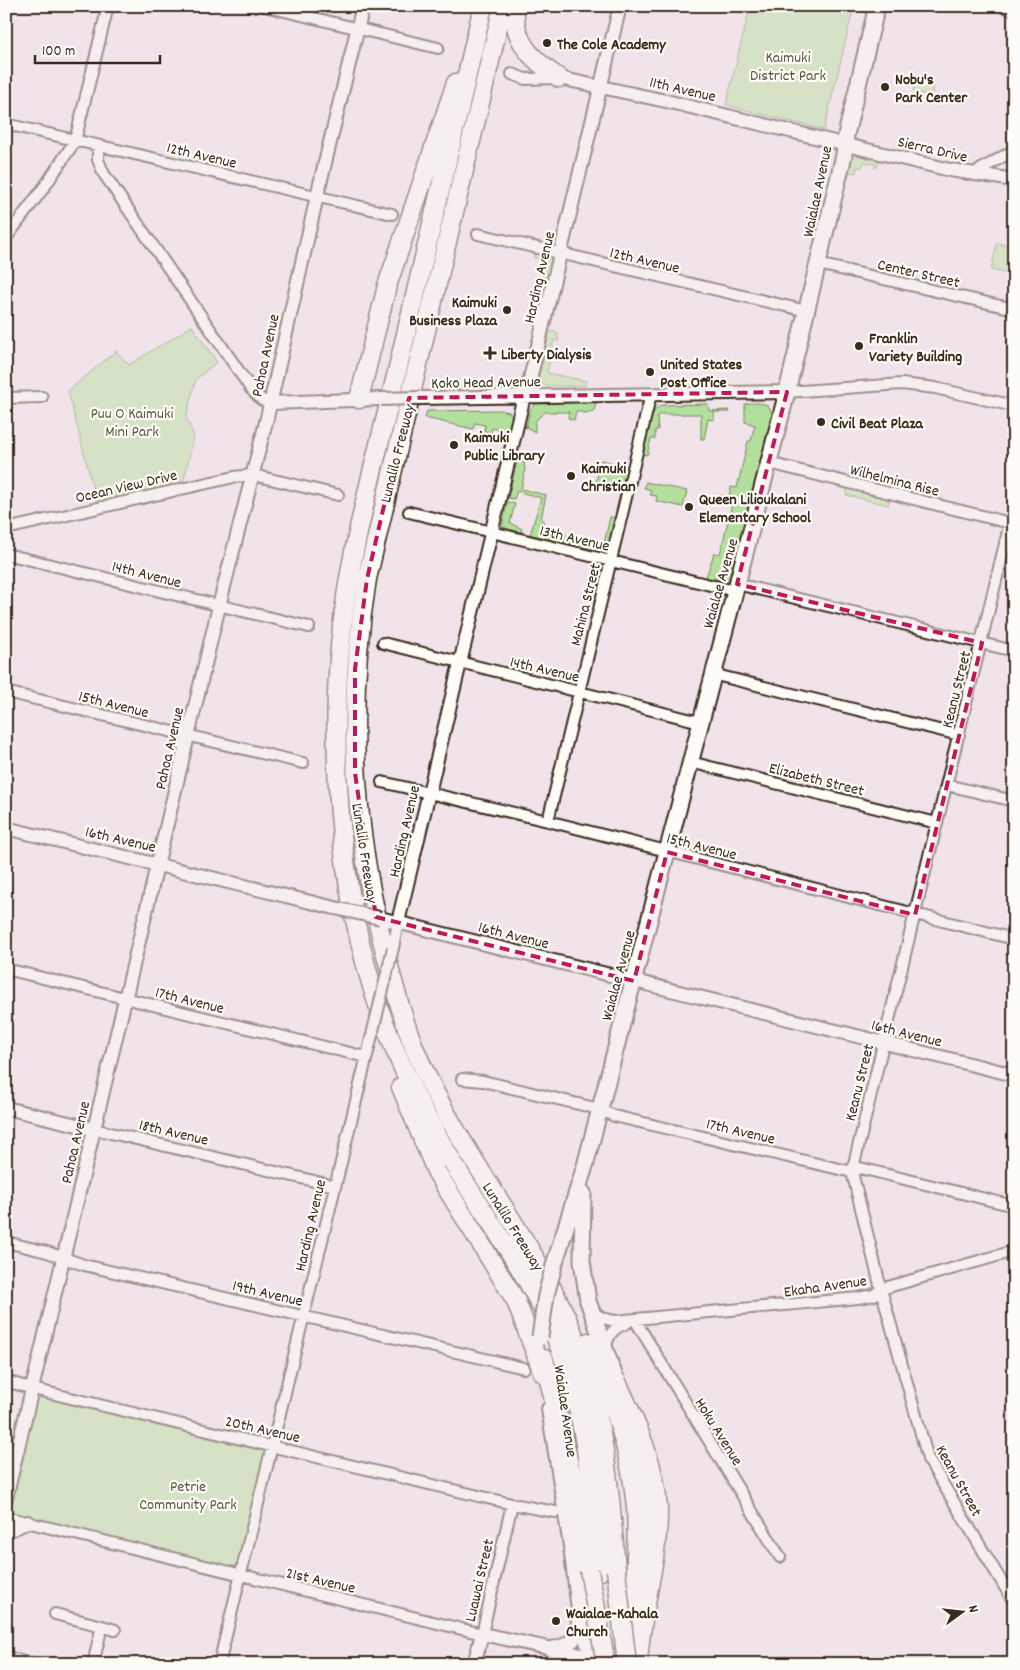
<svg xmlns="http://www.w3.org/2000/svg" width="1020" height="1670" font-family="Dekko,sans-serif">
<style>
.green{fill:#b3df9c;stroke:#77845d}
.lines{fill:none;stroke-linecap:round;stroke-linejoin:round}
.minor-casing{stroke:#3b2a1e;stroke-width:14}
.tertiary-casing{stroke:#3b2a1e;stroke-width:16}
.secondary-casing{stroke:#3b2a1e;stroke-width:18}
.primary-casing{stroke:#3b2a1e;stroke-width:19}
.motorway-casing{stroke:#3b2a1e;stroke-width:21}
.minor{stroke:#fdfcf7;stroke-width:10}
.tertiary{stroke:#fdfcf7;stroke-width:12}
.secondary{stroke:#fdfcf7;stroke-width:14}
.primary{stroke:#fdfcf7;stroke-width:15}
.motorway{stroke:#fdfcf7;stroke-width:18}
.minor-bridge-casing{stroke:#3b2a1e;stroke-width:14;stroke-linecap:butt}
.tertiary-bridge-casing{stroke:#3b2a1e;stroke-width:16;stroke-linecap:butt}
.primary-bridge-casing{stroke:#3b2a1e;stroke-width:19;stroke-linecap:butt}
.motorway-bridge-casing{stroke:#3b2a1e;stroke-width:21;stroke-linecap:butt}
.minor-bridge{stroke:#fdfcf7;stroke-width:10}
.tertiary-bridge{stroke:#fdfcf7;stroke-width:12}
.primary-bridge{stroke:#fdfcf7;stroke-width:15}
.motorway-bridge{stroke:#fdfcf7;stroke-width:18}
.marked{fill:none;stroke:#c2185b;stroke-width:4;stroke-dasharray:10 6;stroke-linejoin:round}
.poi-dot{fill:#3b2a1e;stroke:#fdfcf7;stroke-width:2}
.labels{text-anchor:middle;stroke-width:4.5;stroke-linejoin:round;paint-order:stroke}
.poi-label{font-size:16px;font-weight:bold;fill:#3b2a1e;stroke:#fdfcf7;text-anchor:start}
.park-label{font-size:16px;fill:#59573e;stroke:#fdfcf7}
.street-label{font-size:16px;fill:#3b2a1e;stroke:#fdfcf7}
</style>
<rect width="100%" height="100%" fill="#f0e3ea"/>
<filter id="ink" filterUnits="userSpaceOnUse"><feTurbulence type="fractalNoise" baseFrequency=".02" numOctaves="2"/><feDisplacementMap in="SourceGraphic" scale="10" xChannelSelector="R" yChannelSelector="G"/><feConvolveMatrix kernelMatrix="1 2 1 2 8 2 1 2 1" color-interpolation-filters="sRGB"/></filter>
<g filter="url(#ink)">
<path class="green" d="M750,6h104l-30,124 -98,-25z
M917,77l16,3 -1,16 -19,-4z
M857,154l23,3 -2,9 -3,2v-4l-11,-2 -2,6 -5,-1 -1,6 -8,-1 4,-13z
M997,243l17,4v28l-23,-5z
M535,253l14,4 4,3 -9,39 -6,-1 9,-34 -2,-3 -11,-3z
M192,326l25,36 -21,17 -10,38 8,19 -11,48 -86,20 -29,-113 48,-40 13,14z
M550,331l7,1 2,9 -5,-1 -7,33 39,8 -1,5h-40l-5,-5 -1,-5z
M596,402l-2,9 -9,2 -9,-2 -2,9 -6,-2 1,-6h-24l-10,9v11l-9,-5 4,-17 5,-6z
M708,404l1,7 20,-1 1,2h-16v8l-6,-1 -4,20h-3v-25h-40l-4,2 1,14h-3v9h-4l-4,16 -4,-1c3,-14 4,-45 20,-49z
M745,404c11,-1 24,-4 27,10l-41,162 -4,5 -21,-3 8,-25 6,1 12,-50 -14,-4 1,-5 10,2 2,-10 6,1 11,-47h3l4,-16 -10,-3z
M500,410l9,2 4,5 -12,62 -4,-1 11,-46 -16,-4 -1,5 -7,-2 1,-6 -10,-2 -2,6 -48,-11 2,-7z
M601,460l27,6 -6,26 -27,-6z
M517,461l7,1 1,9 -4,18 25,6 -5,24 3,1 -2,11 20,5 1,-3 3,1 -2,9 -34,-8 11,-37 -24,-7 -3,8 -6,-1z
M646,482l41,9 -4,16 -27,-6 1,-5 -7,-1 1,-5 -7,-2z
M848,487l41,11 -1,7 -42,-10z
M507,502l8,2 -5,19 12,6 -1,4 -19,-6z
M610,517l8,1 -11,34 -38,-8 4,-7 31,7z
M37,1395l230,54 -30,122 -228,-58z"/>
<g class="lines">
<defs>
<path id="minor" d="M264,6l174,42
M512,74l13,5 30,-1
M6,124l386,90
M98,146v14l6,14 147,215 11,11 8,3
M973,174l41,-24
M478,234l329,77
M6,238l39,-52 30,-45 33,-135
M818,264l196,45
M787,392l115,-8 33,4 79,18
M6,398l36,-1
M769,463l245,61
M409,512l326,79
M1010,523l-158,649 29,117 47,170 84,140
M6,529l228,-52 19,-2 85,20
M6,554l303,73
M737,584l277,67
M383,643l317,79
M712,674l247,61
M6,692l297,71
M690,762l247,61
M382,782l166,39 466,118
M947,785l67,16
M548,821l103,-427
M393,948l5,-26
M6,969l360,88
M462,1079l21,2 116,28 15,7 238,56 8,-4 154,38
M94,1129l241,57
M6,1242l41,10 37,13 440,103
M591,1311l11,7 13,3 243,-23 16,-3 7,-6 133,-38
M635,1320l145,237
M605,1348c4,-14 8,-20 22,-25
M6,1381l27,8 479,115 43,8
M6,1517l476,117 30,-130
M55,1614l47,12 -9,38
M102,1626l13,4
M6,1657l30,7
M219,1664l154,-633"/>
<path id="tertiary" d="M1004,6l10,3
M559,78l107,23 284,69 64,10
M420,398l367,-6
M270,403l111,-4
M6,828l329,80
M380,918l634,157
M398,922l126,-526 6,-17 90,-373
M6,1108l88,21
M6,1498l213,-892 47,-184 51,-226 46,-190
M6,1532l22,-10
M474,1664l8,-30 109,23 40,-3"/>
<path id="secondary" d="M549,1409l22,137 8,64 14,54
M636,1443c9,38 13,76 7,115
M551,1649c19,-2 28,-11 28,-30
M631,1649l5,-51"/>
<path id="primary" d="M583,1193l-1,68 6,40 28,79
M555,1262l30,-96 199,-762 60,-249 2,-20 31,-129"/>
<path id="motorway" d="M483,6c-27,118 -55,235 -83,353 -16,69 -36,138 -49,208 -25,133 -18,293 22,423 19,60 47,118 79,171 35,59 78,114 104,177 31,75 36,154 43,234
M503,6l-136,573c-21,128 -14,255 20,380 9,34 18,68 32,100 38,87 99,161 141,245 42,84 49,174 56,266
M515,6c-3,35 17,54 44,72
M359,399l28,-113 69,-203
M401,1087l35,84 80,130 27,72
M588,1342c23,54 43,107 48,165 2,33 -1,67 -2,100
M544,1359l27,113 17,94
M616,1380c19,41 40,84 42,129 1,51 -18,103 -20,155"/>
</defs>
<use href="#minor" class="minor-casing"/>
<use href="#tertiary" class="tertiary-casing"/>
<use href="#secondary" class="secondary-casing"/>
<use href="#primary" class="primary-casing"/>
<use href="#motorway" class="motorway-casing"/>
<use href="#minor" class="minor"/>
<use href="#tertiary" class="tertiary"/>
<use href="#secondary" class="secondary"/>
<use href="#primary" class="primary"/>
<use href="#motorway" class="motorway"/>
<defs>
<path id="minor-bridge" d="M373,1031l20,-83"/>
<path id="tertiary-bridge" d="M381,399l39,-1
M335,908l45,10"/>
<path id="primary-bridge" d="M540,1337l6,-42 9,-33"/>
<path id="motorway-bridge" d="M589,1570l17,94
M616,1570l11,94"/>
</defs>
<use href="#minor-bridge" class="minor-bridge-casing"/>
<use href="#tertiary-bridge" class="tertiary-bridge-casing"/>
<use href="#primary-bridge" class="primary-bridge-casing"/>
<use href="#motorway-bridge" class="motorway-bridge-casing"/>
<use href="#minor-bridge" class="minor-bridge"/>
<use href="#tertiary-bridge" class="tertiary-bridge"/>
<use href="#primary-bridge" class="primary-bridge"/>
<use href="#motorway-bridge" class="motorway-bridge"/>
</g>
</g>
<path d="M0 0H1020V1670H0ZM787,392l-50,192 245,59 -67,272 -248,-63 -33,129 -258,-64 -21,-144v-104l12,-90 42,-181z" fill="#f0e3ea" fill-opacity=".55" fill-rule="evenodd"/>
<path class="marked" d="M787,392l-50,192 245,59 -67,272 -248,-63 -33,129 -258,-64 -21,-144v-104l12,-90 42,-181z"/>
<g class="poi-dot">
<circle cx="547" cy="43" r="5"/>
<circle cx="885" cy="87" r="5"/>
<circle cx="507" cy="310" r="5"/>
<circle cx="859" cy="346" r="5"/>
<path d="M487.5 345.5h5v5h5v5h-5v5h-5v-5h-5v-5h5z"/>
<circle cx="650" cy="372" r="5"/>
<circle cx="821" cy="422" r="5"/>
<circle cx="454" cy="445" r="5"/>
<circle cx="571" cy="476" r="5"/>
<circle cx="689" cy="507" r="5"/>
<circle cx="556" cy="1621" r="5"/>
</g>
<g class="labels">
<g class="poi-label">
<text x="557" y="49">The Cole Academy</text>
<text x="895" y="84">Nobu's<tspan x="895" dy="18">Park Center</tspan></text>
<text x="497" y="307" text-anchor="end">Kaimuki<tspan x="497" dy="18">Business Plaza</tspan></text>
<text x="869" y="343">Franklin<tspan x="869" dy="18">Variety Building</tspan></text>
<text x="501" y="359">Liberty Dialysis</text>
<text x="660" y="369">United States<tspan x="660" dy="18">Post Office</tspan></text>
<text x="831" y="428">Civil Beat Plaza</text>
<text x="464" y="442">Kaimuki<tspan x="464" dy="18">Public Library</tspan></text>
<text x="581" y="473">Kaimuki<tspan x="581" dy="18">Christian</tspan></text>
<text x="699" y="504">Queen Lilioukalani<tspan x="699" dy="18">Elementary School</tspan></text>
<text x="566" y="1618">Waialae-Kahala<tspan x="566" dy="18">Church</tspan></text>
</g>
<g class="park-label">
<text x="788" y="62">Kaimuki<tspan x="788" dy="18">District Park</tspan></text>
<text x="132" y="418">Puu O Kaimuki<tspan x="132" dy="18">Mini Park</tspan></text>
<text x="188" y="1491">Petrie<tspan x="188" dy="18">Community Park</tspan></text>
</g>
<g class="street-label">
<text transform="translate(683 88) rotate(13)" y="6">11th Avenue</text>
<text transform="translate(933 148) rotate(13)" y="6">Sierra Drive</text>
<text transform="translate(202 154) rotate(13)" y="6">12th Avenue</text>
<text transform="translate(816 191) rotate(-78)" y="6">Waialae Avenue</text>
<text transform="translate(645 259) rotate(13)" y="6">12th Avenue</text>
<text transform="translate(919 272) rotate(13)" y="6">Center Street</text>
<text transform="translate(538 277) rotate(-77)" y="6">Harding Avenue</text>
<text transform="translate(264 355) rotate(-78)" y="6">Pahoa Avenue</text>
<text transform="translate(486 381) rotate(-1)" y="6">Koko Head Avenue</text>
<text transform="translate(396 453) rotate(-76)" y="6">Lunalilo Freeway</text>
<text transform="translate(895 479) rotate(14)" y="6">Wilhelmina Rise</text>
<text transform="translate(126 485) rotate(-13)" y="6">Ocean View Drive</text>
<text transform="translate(575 537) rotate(13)" y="6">13th Avenue</text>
<text transform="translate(147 573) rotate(14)" y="6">14th Avenue</text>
<text transform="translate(719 583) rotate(-74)" y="6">Waialae Avenue</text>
<text transform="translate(584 604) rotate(-76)" y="6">Mahina Street</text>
<text transform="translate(545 668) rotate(13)" y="6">14th Avenue</text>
<text transform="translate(955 689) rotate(-76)" y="6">Keanu Street</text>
<text transform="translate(114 703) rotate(14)" y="6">15th Avenue</text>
<text transform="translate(168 748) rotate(-77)" y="6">Pahoa Avenue</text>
<text transform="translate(817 778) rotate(14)" y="6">Elizabeth Street</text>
<text transform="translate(403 831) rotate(-77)" y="6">Harding Avenue</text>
<text transform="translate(121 838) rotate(13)" y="6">16th Avenue</text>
<text transform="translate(702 845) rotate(14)" y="6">15th Avenue</text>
<text transform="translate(366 853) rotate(81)" y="6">Lunalilo Freeway</text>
<text transform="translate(514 934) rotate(14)" y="6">16th Avenue</text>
<text transform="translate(617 975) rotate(-75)" y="6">Waialae Avenue</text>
<text transform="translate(190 999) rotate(14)" y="6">17th Avenue</text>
<text transform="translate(907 1032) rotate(14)" y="6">16th Avenue</text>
<text transform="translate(858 1082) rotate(-76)" y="6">Keanu Street</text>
<text transform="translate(741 1130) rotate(13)" y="6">17th Avenue</text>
<text transform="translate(174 1131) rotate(13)" y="6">18th Avenue</text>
<text transform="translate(74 1142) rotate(-77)" y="6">Pahoa Avenue</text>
<text transform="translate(309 1225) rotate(-77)" y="6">Harding Avenue</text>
<text transform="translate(514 1226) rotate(58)" y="6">Lunalilo Freeway</text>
<text transform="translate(825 1285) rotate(-8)" y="6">Ekaha Avenue</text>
<text transform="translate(268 1292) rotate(13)" y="6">19th Avenue</text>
<text transform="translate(567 1411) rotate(82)" y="6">Waialae Avenue</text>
<text transform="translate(263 1428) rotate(13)" y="6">20th Avenue</text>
<text transform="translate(720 1431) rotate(58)" y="6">Hoku Avenue</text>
<text transform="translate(960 1480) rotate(61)" y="6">Keanu Street</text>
<text transform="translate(321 1579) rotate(13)" y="6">21st Avenue</text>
<text transform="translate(478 1580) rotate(-77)" y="6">Luawai Street</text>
</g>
</g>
<rect width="1020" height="1670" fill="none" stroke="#fdfcf7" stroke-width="25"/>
<rect x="12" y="12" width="995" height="1645" fill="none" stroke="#3b2a1e" stroke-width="2" filter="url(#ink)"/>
<g transform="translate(962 1612) rotate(75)" stroke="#fdfcf7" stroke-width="4" paint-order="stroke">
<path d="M0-4L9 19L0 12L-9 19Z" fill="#3b2a1e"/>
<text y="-8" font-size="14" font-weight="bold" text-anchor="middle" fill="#3b2a1e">N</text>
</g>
<path d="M35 55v8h125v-8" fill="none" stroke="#3b2a1e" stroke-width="2.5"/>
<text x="42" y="55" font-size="15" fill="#3b2a1e" stroke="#fdfcf7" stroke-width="4" paint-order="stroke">100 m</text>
</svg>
